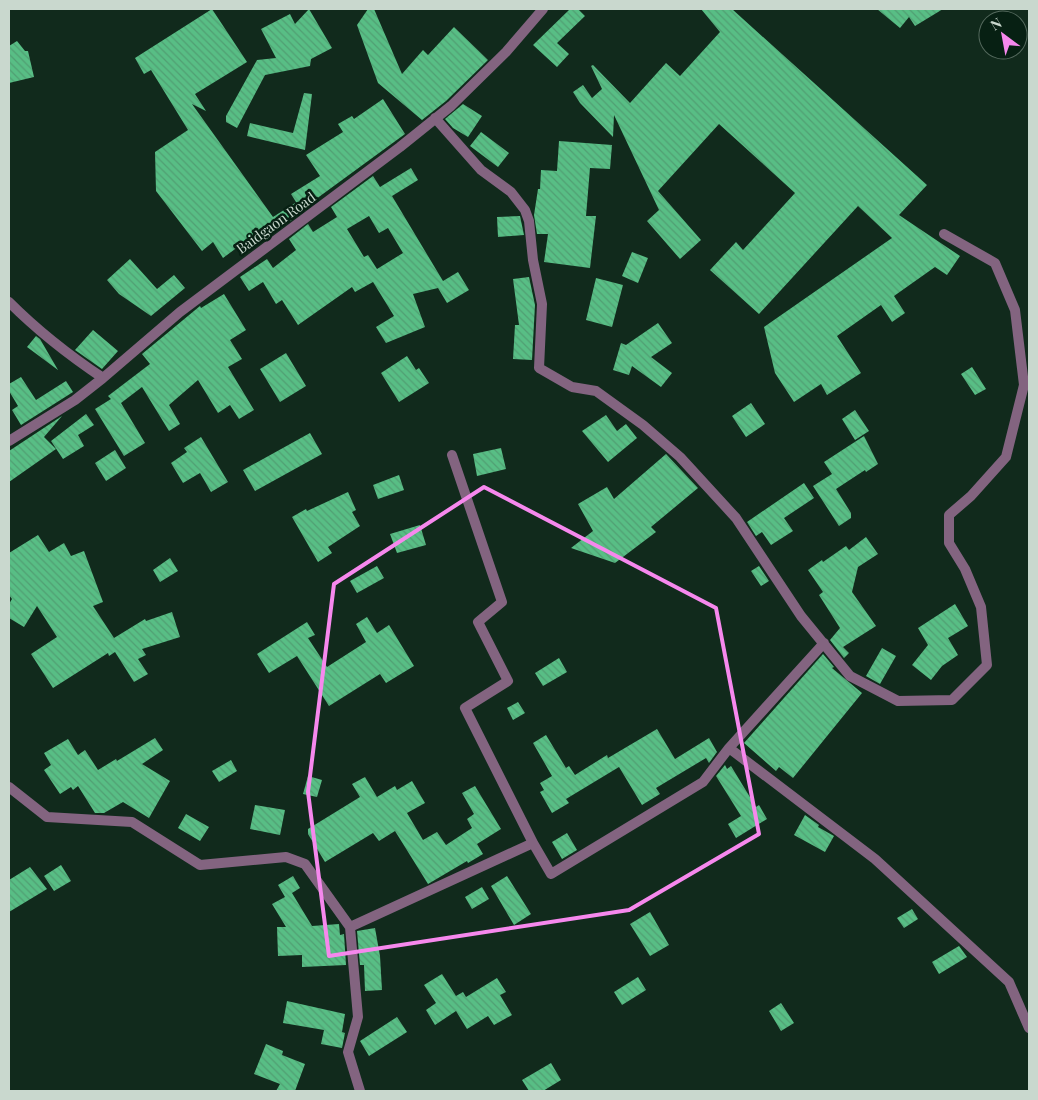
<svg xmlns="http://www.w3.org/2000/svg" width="1038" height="1100" font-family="'Playfair Display',serif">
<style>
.building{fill:url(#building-back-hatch);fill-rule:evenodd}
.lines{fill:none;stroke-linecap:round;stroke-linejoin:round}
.minor{stroke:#836480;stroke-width:10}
.marked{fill:none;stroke:#f688ed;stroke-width:4;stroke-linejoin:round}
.labels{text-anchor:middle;stroke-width:5;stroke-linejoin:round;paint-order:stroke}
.street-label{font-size:14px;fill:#c9d8ce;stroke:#072013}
</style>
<defs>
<pattern id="building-back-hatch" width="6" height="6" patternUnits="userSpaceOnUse" patternTransform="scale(1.25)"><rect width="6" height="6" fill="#58be85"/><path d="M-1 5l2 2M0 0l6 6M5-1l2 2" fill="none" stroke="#519f73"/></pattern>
</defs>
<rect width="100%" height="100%" fill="#112a1c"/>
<path class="building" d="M212,9l35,53 -52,32 11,17 -14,-7 81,113 22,-14 6,10 -21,16 -6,-9 -51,38 -10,-16 -11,9 -46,-60 -1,-39 33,-22 -37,-60 -7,4 -9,-16z
M309,9l23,39 -21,11 -1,7 -45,9 -28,53 -11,-6v-6l31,-56 19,-2 -15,-29 29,-15 5,10z
M368,9h6l28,65 21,-24 5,5 26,-28 34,33 -42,41 -24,19 -44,-37 -21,-58z
M570,9h8l7,7 -28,27 12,11 -12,13 -24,-22z
M701,9h31l195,176 -28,30 61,41 -13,19 -12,-8 -41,29 11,17 -13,9 -11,-17 -44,31 24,37 -34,22 -6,-11 -27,18 -19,-29 -11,-46 128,-89 -34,-32 -99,108 -49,-44 26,-28 7,8 52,-57 -76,-69 -61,67 43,49 -21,19 -33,-38 12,-11 -45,-95 -1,22 -33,-34 -7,-11 10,-7 9,13 10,-9 -11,-23 2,-1 37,38 36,-40 14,13 40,-44z
M877,9h66l-28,17 -6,-9 -9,11z
M17,41l8,10h3l6,26 -25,6v-37z
M304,93l8,1 -7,56 -58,-14 3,-13 43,10z
M383,99l22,35 -104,76 -10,-16 29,-18 -14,-21 37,-23 -5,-8 14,-8 2,3z
M463,104l19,12 -14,21 -15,-9 -8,-9z
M481,132l28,21 -11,14 -28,-21z
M559,141l53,4 -2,24 -20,-1 -4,48h10l-6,52 -46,-6 4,-28h-11l-3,-19 4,-26h2l1,-19 16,1z
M411,168l7,12 -26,16 51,85 15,-9 11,18 -22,13 -9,-15 -25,6 12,33 -39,16 -10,-16 18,-11 -21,-34 -18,10 -3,-5 -54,38 -16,-25 -6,4 -13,-22 -14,9 -9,-14 27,-18 6,9 23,-18 -7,-11 19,-15 5,8 24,-15 -6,-10 42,-31 7,11zM369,216l10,17 9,-5 15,25 -26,16 -9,-14 -4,2 -17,-28z
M520,216l4,19 -26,2 -1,-20z
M632,252l16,6 -10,25 -16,-7z
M130,259l27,30 17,-14 11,13 -34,28 -32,-22 -12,-14z
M529,277l6,28 -3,55 -19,-1 2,-34h4l-6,-46z
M596,278l27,7 -11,42 -26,-7z
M224,294l22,36 -16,10 12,19 -14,8 26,43 -15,9 -9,-14 -12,8 -20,-33 -29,25 11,19 -11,7 -27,-44 -21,16 24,40 -21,13 -29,-47 16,-10 -3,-3 42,-32 -8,-10 58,-48 1,2z
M658,323l14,20 -21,14 21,16 -11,14 -29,-21 -3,9 -16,-5 8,-27 5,2z
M93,330l25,21 -16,18 -27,-19z
M36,336l4,3 18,31 -31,-23z
M286,353l20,33 -26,16 -20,-33z
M407,356l9,14 3,-2 10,15 -30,19 -18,-29z
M972,367l14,22 -11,6 -14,-21z
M21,377l15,23 30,-19 7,11 -52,33 -9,-15 6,-4 -9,-15v-7z
M751,403l14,21 -19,13 -14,-21z
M855,410l14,21 -14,9 -13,-21z
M86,414l8,11 -16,10 6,11 -21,13 -12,-18z
M606,415l11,16 9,-7 11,14 -29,24 -26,-31z
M62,416l-18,21 12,12 -47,33v-31z
M310,433l12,21 -67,37 -12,-21z
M864,436l14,28 -12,8 -1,-2 -29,19 15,24v5l-12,8 -26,-40 19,-12 -8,-12z
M201,437l27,45 -17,10 -11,-19 -17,10 -12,-20 16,-11 -3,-4z
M501,448l5,21 -29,7 -4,-22z
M115,450l11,18 -20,13 -11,-18z
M666,454l32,34 -47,39 5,5 -41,31 -44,-15 22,-17 -15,-27 29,-17 7,12z
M399,475l5,15 -26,9 -5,-14z
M804,483l10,15 -30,20 9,13 -22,14 -9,-13 -6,4 -9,-14z
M348,492l8,18 -4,2 8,14 -32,21 4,6 -14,9 -26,-45 14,-8 1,2z
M420,525l6,20 -29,8 -7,-19z
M38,535l11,17 15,-9 7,13 13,-5 19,51 -10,4 21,32 31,-19 1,2 26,-9 8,25 -38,12 4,6 -8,4 10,15 -14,8 -19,-30 -6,4 -1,-3 -55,35 -22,-34 26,-17 -20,-31 -13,21 -15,-9v-14l3,-5 -3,-4v-42z
M866,537l12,17 -20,13 -6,25 24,34 -33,21 6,6 -5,5 -14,-18 10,-12 -21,-33 4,-3 -15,-22 14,-10 1,2 23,-16 3,4z
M170,558l8,13 -18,11 -7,-12z
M377,566l7,12 -27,15 -7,-12z
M759,566l10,15 -8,5 -10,-15z
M955,604l13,22 -20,12 10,17 -16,11 -11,14 -19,-15 16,-20 -10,-17z
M367,617l10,16 12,-8 25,41 -28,17 -6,-9 -51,32 -32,-50 -28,17 -12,-19 50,-32 8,13 -7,3 19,29 39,-25 -10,-18z
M882,648l14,8 -16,28 -14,-8z
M823,654l11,13 -2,1 30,25 -69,85 -14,-11 -3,4 -32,-28z
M559,658l8,14 -24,14 -8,-13z
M518,702l7,11 -12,7 -6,-12z
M657,729l18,30 34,-21 8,14 -8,11 -3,-5 -50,30 4,6 -18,11 -23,-38 -53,32 3,4 -17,10 -12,-21 4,-2 -4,-7 12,-7 -19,-33 13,-8 20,33 3,-2 6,9 32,-20 1,3z
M155,738l8,12 -21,14 28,17 -21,37 -26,-16 -19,11h-9l-17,-27 -5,4 -2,-3 -11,7 -16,-24 7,-5 -7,-12 24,-14 10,16 7,-5 13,20 18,-11 1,2z
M231,760l6,11 -18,11 -7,-11z
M725,765l2,4 4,-3 25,41 3,-2 8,14 -31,19 -8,-14 13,-8 -25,-40z
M308,776l14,4 -5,17 -14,-3z
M365,777l12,20 18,-11 2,4 15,-9 13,22 -18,10 16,27 14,-8 9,13 26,-17 -5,-9 7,-5 -12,-21 13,-7 26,43 -24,15 6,10 -15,9 -1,-2 -39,23 -33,-53 -16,10 -6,-8 -48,29 -17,-28v-5l52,-32 -8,-13z
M255,805l30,5 -5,25 -30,-6z
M186,814l23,13 -9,14 -22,-13z
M805,815l14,10 -1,2 16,9 -9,16 -31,-17z
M567,833l10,17 -15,9 -10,-17z
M61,865l10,16 -17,10 -10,-15z
M30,867l17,22 -38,23v-32z
M293,876l7,12 -8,5 20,33 27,-2 1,11 4,-1 2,31 -44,2v-12l-24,1 -1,-29h9l-14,-23 13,-7 -7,-12z
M507,876l24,38 -17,11 -23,-39z
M482,887l7,12 -17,10 -7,-12z
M912,909l6,10 -14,9 -7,-10z
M650,912l19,33 -19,11 -20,-32z
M375,928l5,28 2,34 -17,1 -1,-26h-4l-3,-34z
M959,946l8,11 -28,17 -7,-12z
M442,974l14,22 7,-4 3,5 31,-19 9,14 -6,3 12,20 -18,10 -6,-9 -21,13 -11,-18 -21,14 -9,-15 10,-7 -12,-18z
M638,977l8,13 -24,15 -8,-13z
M287,1001l58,13 -3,18 3,1 -3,15 -21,-4 3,-14 -41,-7z
M781,1003l13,20 -13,8 -12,-20z
M397,1017l10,15 -38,24 -9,-15z
M266,1044l17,7 -1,4 23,9 -10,27h-19l4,-7 -26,-10z
M551,1063l10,17 -18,11h-14l-7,-11z"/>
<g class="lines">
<path class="minor" d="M435,118l46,52 30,22 14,18 4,11 4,39 9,44 -3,64 33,19 24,4 47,34 37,32 56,61 65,98 49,60 48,25 54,-1 35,-35 -6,-58 -16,-38 -16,-26v-28l22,-19 35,-39 18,-72 -9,-75 -20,-47 -51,-29
M9,302c28,28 61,54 94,76
M9,441l66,-41 28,-22 77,-66 220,-165 51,-41 55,-54 37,-43
M452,455l50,147 -24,20 30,59 -43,27 68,135
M824,643l-95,105 146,111 134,123 20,46
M9,787l38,30 85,5 68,43 86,-8 19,7 45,63 8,90 -10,35 12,39
M350,927l183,-84 18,31 152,-92 26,-34"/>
</g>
<path class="marked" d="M484,487l232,121 43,226 -130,76 -300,46 -21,-164 26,-208z"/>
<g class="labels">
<g class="street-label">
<text transform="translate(276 223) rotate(-36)" y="5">Baidgaon Road</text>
</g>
</g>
<rect width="1038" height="1100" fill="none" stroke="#c9d8ce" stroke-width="20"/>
<g transform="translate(1003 35) rotate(328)"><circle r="24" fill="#072013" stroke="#556a5e"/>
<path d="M0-4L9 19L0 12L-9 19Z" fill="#f688ed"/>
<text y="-8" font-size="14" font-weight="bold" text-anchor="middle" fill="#c9d8ce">N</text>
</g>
</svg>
